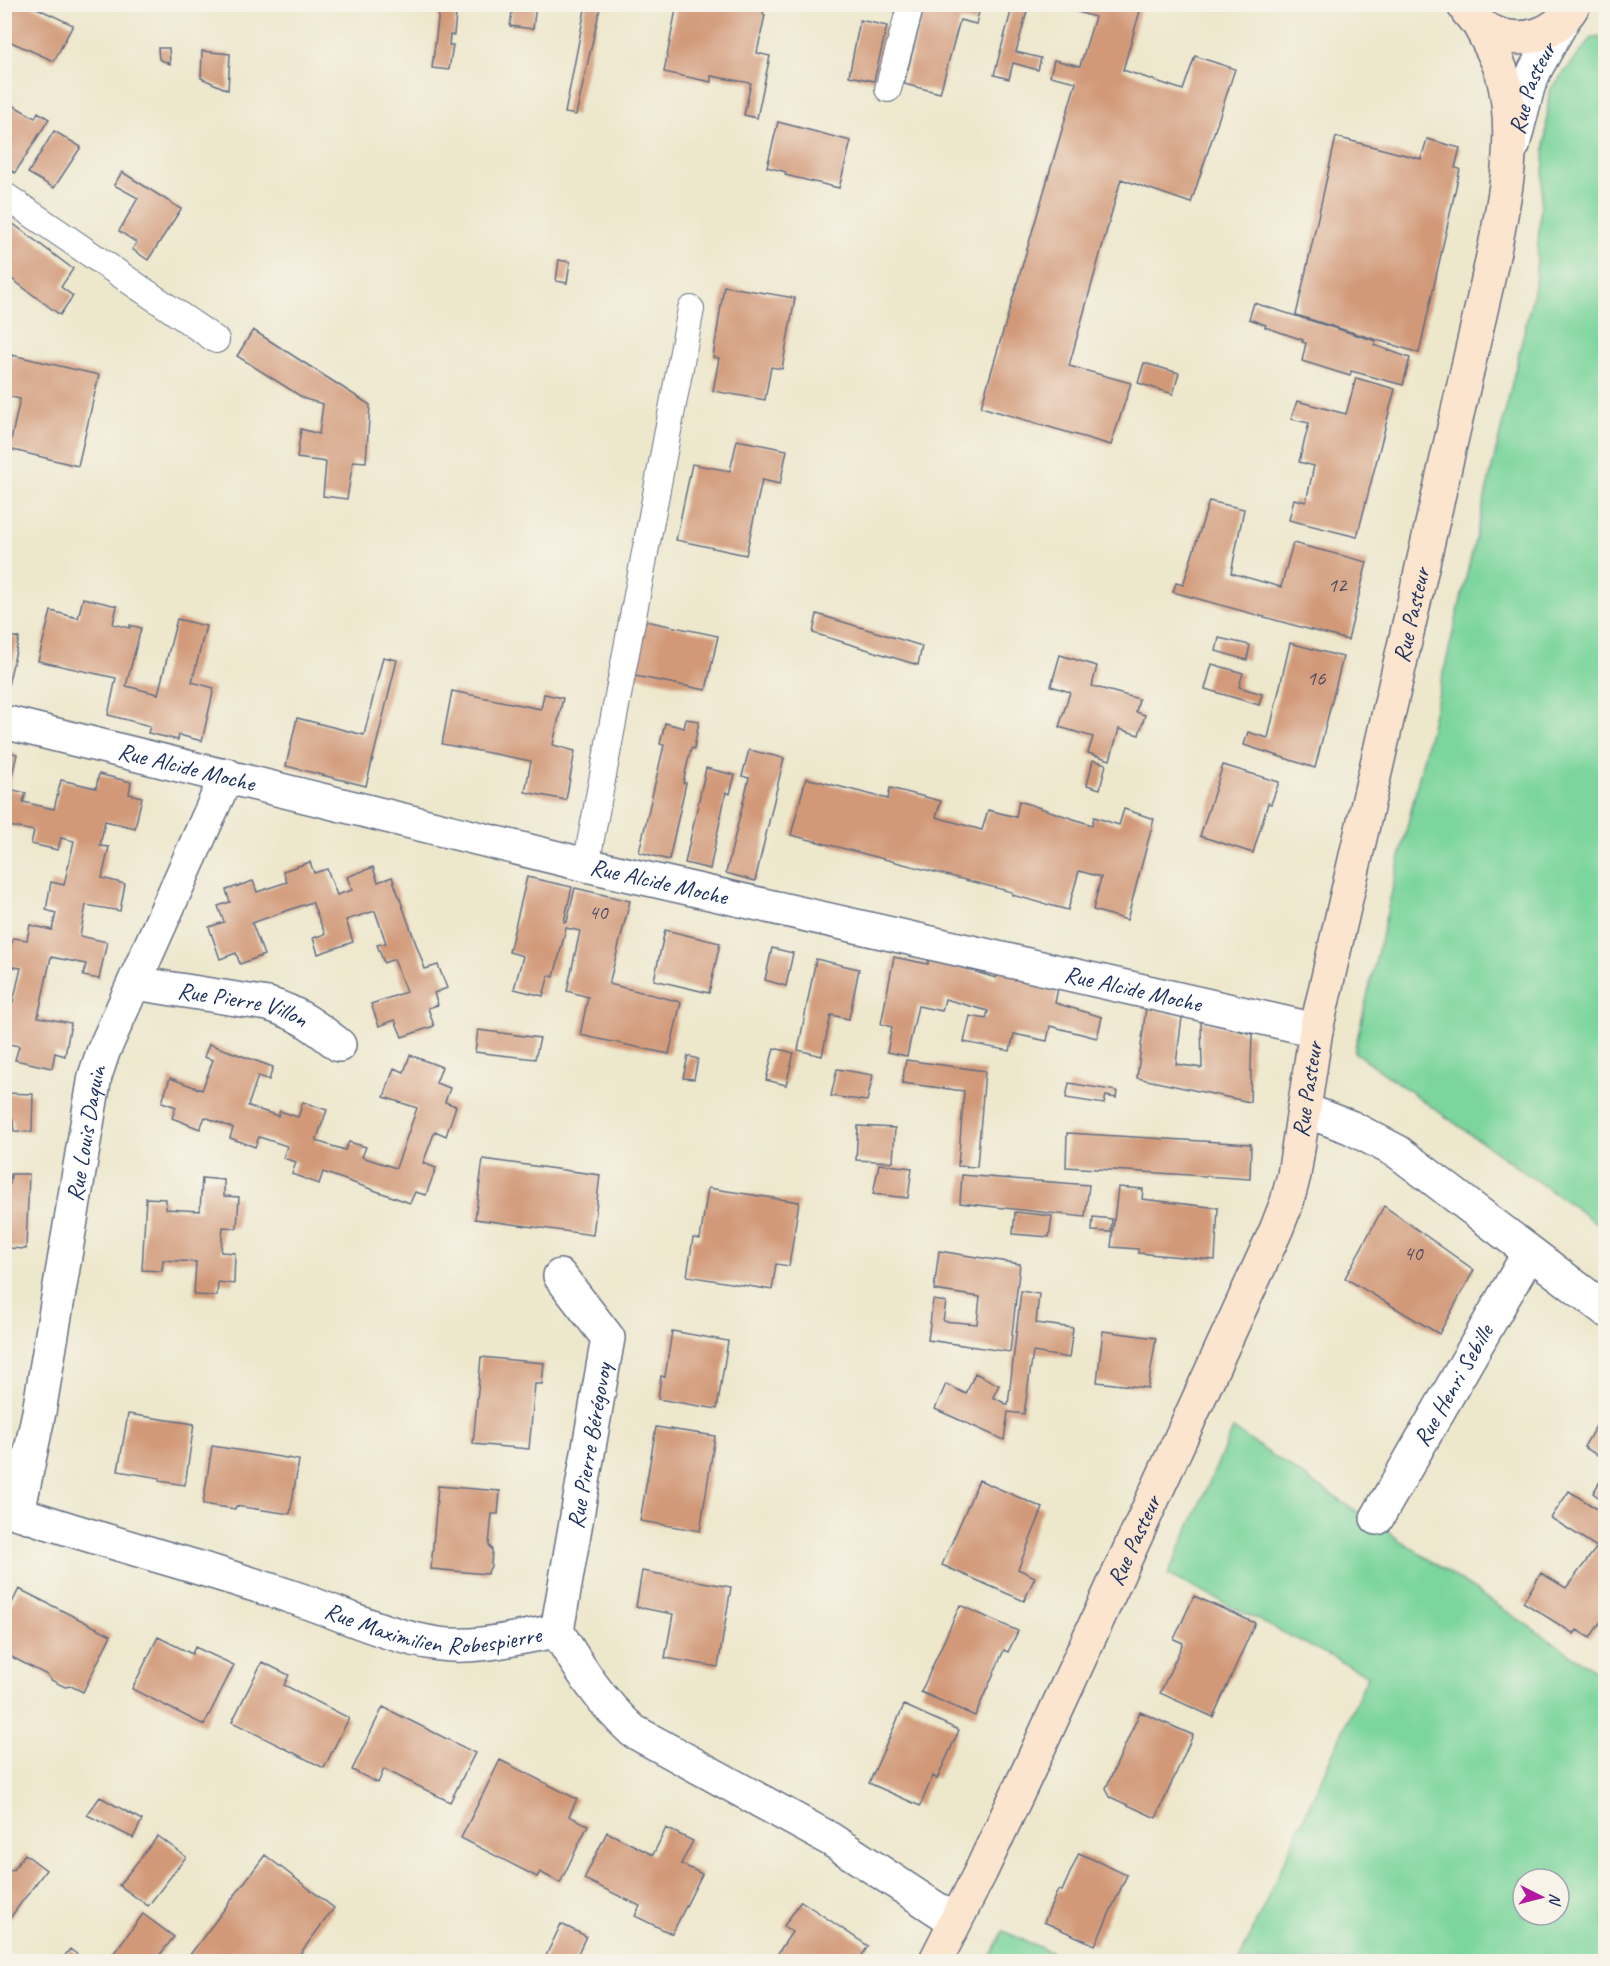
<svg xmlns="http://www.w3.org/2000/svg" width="1610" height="1966" font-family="Caveat,sans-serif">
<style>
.green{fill:#7bd59c;stroke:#4b827d;stroke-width:1.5;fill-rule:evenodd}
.building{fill:#d19978}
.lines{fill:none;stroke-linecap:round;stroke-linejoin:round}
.lane-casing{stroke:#646f84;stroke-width:28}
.street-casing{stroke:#646f84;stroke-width:36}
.secondary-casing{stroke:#646f84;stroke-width:36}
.lane{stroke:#fff;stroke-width:26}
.street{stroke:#fff;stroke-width:33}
.secondary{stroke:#fbe5cf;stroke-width:33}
.labels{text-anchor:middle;stroke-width:4.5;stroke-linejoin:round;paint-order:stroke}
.number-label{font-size:21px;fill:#484a64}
.street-label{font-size:24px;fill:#1b2f5e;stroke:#f7f3e8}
</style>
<rect width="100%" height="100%" fill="#f7f3e8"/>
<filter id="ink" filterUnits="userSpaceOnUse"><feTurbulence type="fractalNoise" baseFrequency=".0167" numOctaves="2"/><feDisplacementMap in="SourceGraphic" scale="12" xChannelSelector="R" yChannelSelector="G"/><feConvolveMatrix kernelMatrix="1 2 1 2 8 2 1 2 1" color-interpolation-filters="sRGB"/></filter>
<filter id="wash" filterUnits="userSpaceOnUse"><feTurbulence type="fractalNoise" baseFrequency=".008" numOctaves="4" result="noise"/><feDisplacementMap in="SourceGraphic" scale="24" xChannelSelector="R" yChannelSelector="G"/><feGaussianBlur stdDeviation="1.35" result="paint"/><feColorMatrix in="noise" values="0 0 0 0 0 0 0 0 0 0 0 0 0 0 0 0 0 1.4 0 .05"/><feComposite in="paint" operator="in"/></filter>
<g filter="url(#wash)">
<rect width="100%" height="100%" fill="#ede7cc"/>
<path class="green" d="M1605,37h1l-1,1192 -251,-177 181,-766 14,-195 43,-53z
M1233,1429l372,248v284h-366l129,-286 -200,-100zM1523,1879h36v36h-36z
M1003,1931l68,30h-76l-6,-2z"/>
<g id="blocks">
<path class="building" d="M4,4h24l45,21 -19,36 -50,-22z
M440,4h17l-3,31h-4l-1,10h4l-4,25 -17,-2z
M586,4h15l-25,111 -11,-2z
M677,4h39l20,5v-5h29l-2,10 2,1 -8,38 13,3 -13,62 -13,-3 7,-32 -40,-7v6l-47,-10z
M925,4h56l-5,20 -16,-4 -20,73 -36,-9z
M1013,4h16l-13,48 25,6 -3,12 -25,-7 -4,16 -15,-4z
M1050,4h92l-19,66 60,20 12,-34 40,13 -44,134 -70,-24 -52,187 62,17 -20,62 -130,-38 95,-325 -26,-6 4,-16 26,6 15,-49z
M513,5h23l-3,24 -23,-3z
M860,20l27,6 -13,55 -25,-5z
M158,48h11l1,16 -11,-5z
M202,51l28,3 -2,36 -27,-12z
M4,100l31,18 3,-6 11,7 -34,54 -11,-7z
M778,122l73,19 -12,47 -54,-13 1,-3 -19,-5z
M54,131l27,16 -27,41 -26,-15z
M1336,137l85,22 6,-20 33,9 -5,20 5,1 -41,184 -123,-38z
M122,172l59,37 -33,51 -16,-11 5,-6 -18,-12 19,-33 -24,-13z
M4,217l69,52 -12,18 12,9 -13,19 -56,-42z
M559,260l11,2 -3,21 -11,-2z
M724,286l71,12 -13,71 -11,-2 -6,33 -52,-9 6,-33 -6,-1z
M1254,303l122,38 -2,4 36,13 -7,27 -52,-14 -1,5 -48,-15 4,-18 -4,-1 1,-2 -38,-13 1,-2 -17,-6z
M253,330l117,75 -4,57 -13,-1 -6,38 -24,-3 3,-34 -29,-4 4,-29 18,5 4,-30 -18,-5 -68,-43z
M12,355l87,20 -21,91 -69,-17 11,-50 -16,-4z
M1144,363l35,10 -6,21 -35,-11z
M1356,378l39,11 -38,148 -68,-17 5,-21 12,3 8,-36 -15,-4 10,-39 -18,-4 6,-18 49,13z
M737,440l50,10 -7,34 -18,-4 -16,75 -70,-15 16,-76 38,7z
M1209,501l35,8 -13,64 50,14 12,-44 74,19 -19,78 -175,-48 3,-9 7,2z
M83,598l34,8 -4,18 17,4v-3l11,3 -15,58 32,8 19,-75 29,7 -14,56 22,6 -12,53 -23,-6 -1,5 -30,-7 2,-7 -42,-11 8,-37 -78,-17 13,-50 27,7z
M817,614l105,32 -4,19 -105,-32z
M641,620l77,16 -12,54 -76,-15z
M4,635l15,3 -14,60h-1z
M1219,638l31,7 -3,15 -31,-9z
M1290,643l53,14 -28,111 -71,-23 4,-13 20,6z
M1060,655l37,11 -5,20 47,13 -3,13 9,3 -6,20 -20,-6 -9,31 -22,-7 5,-16 -34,-10 11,-35 -19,-6z
M383,657l14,3 -31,126 -80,-20 11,-48 67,17z
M1212,664l31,9 -4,14 23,7 -3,11 -54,-16z
M452,691l89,18 3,-15 19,4 -10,47 22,6 -9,49 -41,-8 6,-31 -89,-17z
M686,719l13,2 -5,28 -3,-1 -8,35h3l-17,77 -30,-8 25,-107 -4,-1 5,-21 19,5z
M749,750l35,8 -29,123 -29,-8 23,-95 -7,-2z
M4,751l13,3 -8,35 17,4 -3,9 31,7 7,-29 35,8 3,-14 32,8 -2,12 13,3 -7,31 -30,-7 -5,25 9,1 -7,31 23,6 -5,27 -34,-6 -6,31 27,6 -8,37 -16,-3 3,-12 -35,-7 -13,60 33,6 -6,33 -10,-3 -3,15 -37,-8 4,-14 -15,-3 3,-14 -3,-1v-28l9,2 8,-34 -15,-2 7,-28 14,2 3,-15 22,5 4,-17 -10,-3 5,-28 13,3 10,-44 -13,-3 -3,12 -27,-6 3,-13 -30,-6z
M1093,760l13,4 -6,25 -13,-4z
M1223,765l56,17 -8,22 -3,-1 -15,50 -53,-17z
M706,768l29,7 -5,19 -4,-2 -16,77 -25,-6z
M806,778l82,21 2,-11 51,13 -5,16 46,13 6,-20 28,7 3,-16 73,24 2,-8 25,8 5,-16 30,10 -27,101 -34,-10 8,-33 -22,-6 -11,39 -56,-15v-3l-221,-57z
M310,862l4,11 13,-4 10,26 15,-5 -5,-13 26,-10 5,15 14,-5 33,92 13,-4 9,23 -13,5 4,12 -10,3 6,18 -32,11 -7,-17 -16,6 -8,-22 35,-12 -12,-33 -10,4 -7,-18 9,-2 -11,-32 -29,9 7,22 -35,12 -5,-16 12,-4 -13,-32 -60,21 12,32 -24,9 -4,-11 -16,6 -11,-32 15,-5 -6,-16 12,-4 -4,-12 27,-9 4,11 30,-10 -4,-11z
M527,877l45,10 -8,35h3l8,-34 55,13 -21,83 72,18 -12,52 -89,-19 8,-38 -21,-6 13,-60 -14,-3 -12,49 -5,-2 -6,21 -29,-7 9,-33 -14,-4z
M665,930l55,13 -11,50 -55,-13z
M772,948l21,5 -7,33 -21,-6z
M894,957l34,7 1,-6 67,20 2,-11 61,16 -4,20 47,14 -5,21 -47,-12 -3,15 -33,-7 -4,17 -46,-9 6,-26 16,3 2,-8 -43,-12 -3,12 -24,-5 -11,50 -20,-4 5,-25 -11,-3z
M816,959l43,10 -10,50 -18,-4 -9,41 -24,-6z
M1146,1007l36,10 -6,47 26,4 -1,-47 51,13 -2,68 -113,-24z
M478,1030l62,8 -5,21 -60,-7z
M209,1044l64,23 -4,13 -11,-4 -10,30 30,10 2,-5 18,6 5,-15 24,8 -11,31 29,9 4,-8 17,5 -4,10 34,11 21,-60 -33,-11 10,-29 10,4 6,-17 32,12 -6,16 14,5 -5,14 11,4 -10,30 -11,-5 -12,32 13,5 -10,27 -11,-3 -5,11 -87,-31 -4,12 -27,-10 4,-12 -13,-4 4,-12 -28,-9 -4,10 -25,-9 3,-10 -28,-11 -5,12 -28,-11 4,-11 -14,-5 8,-24 32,12 11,-30 -9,-3z
M774,1048l20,5 -8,32 -20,-5z
M688,1056l10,3 -4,20 -11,-1z
M906,1060l79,11 -8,96 -19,-1 6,-75 -62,-8z
M837,1069l36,6 -6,26 -36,-5z
M1069,1083l48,8 -1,7 -10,-2 -2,8 -38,-6z
M4,1093l29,1 -1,38 -18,-1 -1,-11 -9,-1z
M858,1126l37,2 -2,34 -37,-2z
M1067,1133l184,11 -1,35 -184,-12z
M483,1159l117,16 -7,60 -118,-16z
M879,1164l33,4 -4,30 -35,-4z
M11,1174h18l-3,75 -19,-1v-9l-3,-1v-54h6z
M962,1175l127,10 -4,32 -125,-14z
M202,1178l22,2v16l15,1 -2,31 -14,-1 -1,11 -1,14 14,1 -1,31 -16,-2 -1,14 -23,-1 2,-33 -33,-2 -1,11 -20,-1 4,-72 20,1v10l34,2z
M1118,1187l25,2 -1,10 76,9 -3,52 -77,-7v-4l-27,-2z
M708,1188l91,14 -10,64 -13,-2 -4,26 -85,-14 6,-38 7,1z
M1384,1206l90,64 -35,64 -94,-56z
M1015,1212l37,4 -3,21 -36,-3z
M1093,1217l19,2 -1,13 -19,-1z
M939,1251l81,13 -10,88 -82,-12 5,-40 13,2 -3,19 34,3 3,-27 -46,-7z
M1021,1291l18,3 -3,29 37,5 -4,30 -36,-6 -9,62 -16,-2 -4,28 -69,-31 11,-25 20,10 9,-21 24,12 -6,12 15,8z
M672,1331l56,10 -11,68 -59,-10 3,-23 4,1z
M1103,1331l53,7 -8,50 -51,-6z
M481,1357l63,6 -2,21h-7l-6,65 -56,-5z
M1605,1410v50l-21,-13z
M128,1414l66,10 -9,61 -26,-4 1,-3 -42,-7z
M656,1427l59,9 -15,95 -60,-10z
M212,1446l87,14 -9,54 -54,-8 -1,3 -32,-5z
M1605,1473v29l-12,-9z
M979,1480l64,28 -25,61 17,8 -11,24 -82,-36z
M438,1486l62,5 -2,23h-6l-3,31 3,5 -1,16 -4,8 -56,-5z
M1569,1491l36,23v101l-15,23 -13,-8 -3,4 -51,-32 18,-29 25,15 31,-41 -46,-29z
M642,1571l89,16 -13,80 -53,-9 8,-44 -37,-7z
M19,1589l92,46 -28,57 -12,-6 -6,1 -14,-7 -4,-5 -43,-22v-34z
M1194,1596l61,27 -42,94 -53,-24 23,-50 -9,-4z
M960,1605l58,26 -10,21 -4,-2 -29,66 -54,-24z
M158,1637l34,17 3,-7 39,18 -30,60 -72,-36z
M262,1662l27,13 -5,10 65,33 -25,50 -92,-46z
M904,1705l55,25 -22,49 -4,-3 -13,30 -51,-23z
M383,1707l92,46 -25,49 -66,-33 -6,14 -26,-13z
M1140,1712l53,23 -37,83 -46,-21 -4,-9z
M500,1760l77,39 -8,17 19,9 -28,58 -20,-11 -3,5 -76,-39z
M100,1797l42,23 -9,18 -46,-23z
M666,1828l27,13 -12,23 21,10 -30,60 -37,-18 5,-10 -56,-27 23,-47 46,23z
M158,1836l28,21 -38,49 -29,-21z
M1079,1853l48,22 -32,70 -51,-23 14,-32 4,1z
M25,1854l21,16 -42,56v-60l8,5z
M265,1855l69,53 -40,54h-106l-2,-2z
M801,1901l67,45 -10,16h-86l20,-30 -8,-6z
M143,1914l31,23 -20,25h-47z
M561,1924l25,12 -12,26h-31z
M70,1949l17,13h-27z"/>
</g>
</g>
<g filter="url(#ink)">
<use href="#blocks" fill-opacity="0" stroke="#646f84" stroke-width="1.5"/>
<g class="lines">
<defs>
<path id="lane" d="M888,89l23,-85
M4,195l212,145
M586,865l105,-556"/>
<g id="street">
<path id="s1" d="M1513,145l15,-58 7,-17 28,-50"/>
<path id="s2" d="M4,722l582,143 730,165"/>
<path id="s3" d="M135,983l133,21c30,9 47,22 71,41"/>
<path d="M1304,1110l46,17 48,25 208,158"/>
<path id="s4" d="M4,1508c95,33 193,57 288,89 49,16 96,40 147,47 39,5 81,-7 118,-13 23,38 43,70 76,100l197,108 125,82"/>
<path id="s5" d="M18,1513l21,-101 56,-336 8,-24 124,-277"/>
<path id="s6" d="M1377,1518l152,-265"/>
<path id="s7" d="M557,1631l51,-293 -48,-62"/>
</g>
<g id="secondary">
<path d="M1463,4c24,45 87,45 111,0"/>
<path id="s8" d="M935,1962l46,-91 49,-104 246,-537 11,-28 7,-27 22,-145 171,-746c14,-67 34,-143 15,-211 -6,-18 -15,-33 -24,-50"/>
</g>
</defs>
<use href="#lane" class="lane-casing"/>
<use href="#street" class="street-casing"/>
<use href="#secondary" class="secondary-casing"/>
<use href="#lane" class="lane"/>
<use href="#street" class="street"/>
<use href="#secondary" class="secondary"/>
</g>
</g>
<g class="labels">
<g class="number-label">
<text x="1337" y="592">12</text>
<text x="1316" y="685">16</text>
<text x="598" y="919">40</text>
<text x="1413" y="1260">40</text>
</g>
<g class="street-label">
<text dy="8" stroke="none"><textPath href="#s1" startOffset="60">Rue Pasteur</textPath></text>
<text dy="8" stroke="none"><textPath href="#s8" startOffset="1438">Rue Pasteur</textPath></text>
<text dy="8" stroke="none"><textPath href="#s2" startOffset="188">Rue Alcide Moche</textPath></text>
<text dy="8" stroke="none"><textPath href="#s2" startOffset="674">Rue Alcide Moche</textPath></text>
<text dy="8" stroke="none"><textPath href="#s2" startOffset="1160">Rue Alcide Moche</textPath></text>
<text dy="8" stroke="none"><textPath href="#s3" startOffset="110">Rue Pierre Villon</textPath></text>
<text dy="8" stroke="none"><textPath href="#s8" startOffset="952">Rue Pasteur</textPath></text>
<text dy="8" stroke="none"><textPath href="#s5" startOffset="386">Rue Louis Daquin</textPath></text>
<text dy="8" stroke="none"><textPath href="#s6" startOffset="153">Rue Henri Sebille</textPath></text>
<text dy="8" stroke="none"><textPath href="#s7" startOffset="188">Rue Pierre Bérégovoy</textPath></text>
<text dy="8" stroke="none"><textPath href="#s8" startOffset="466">Rue Pasteur</textPath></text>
<text dy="8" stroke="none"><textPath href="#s4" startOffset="448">Rue Maximilien Robespierre</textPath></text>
</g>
</g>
<rect width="1610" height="1966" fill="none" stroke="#f7f3e8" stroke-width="24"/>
<g transform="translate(1541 1897) rotate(96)"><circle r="28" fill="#f7f3e8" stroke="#9fa5b1" stroke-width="1.5"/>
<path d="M0-4.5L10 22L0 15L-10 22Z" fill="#b5179e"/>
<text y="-9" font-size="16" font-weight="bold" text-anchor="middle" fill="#1b2f5e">N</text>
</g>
</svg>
